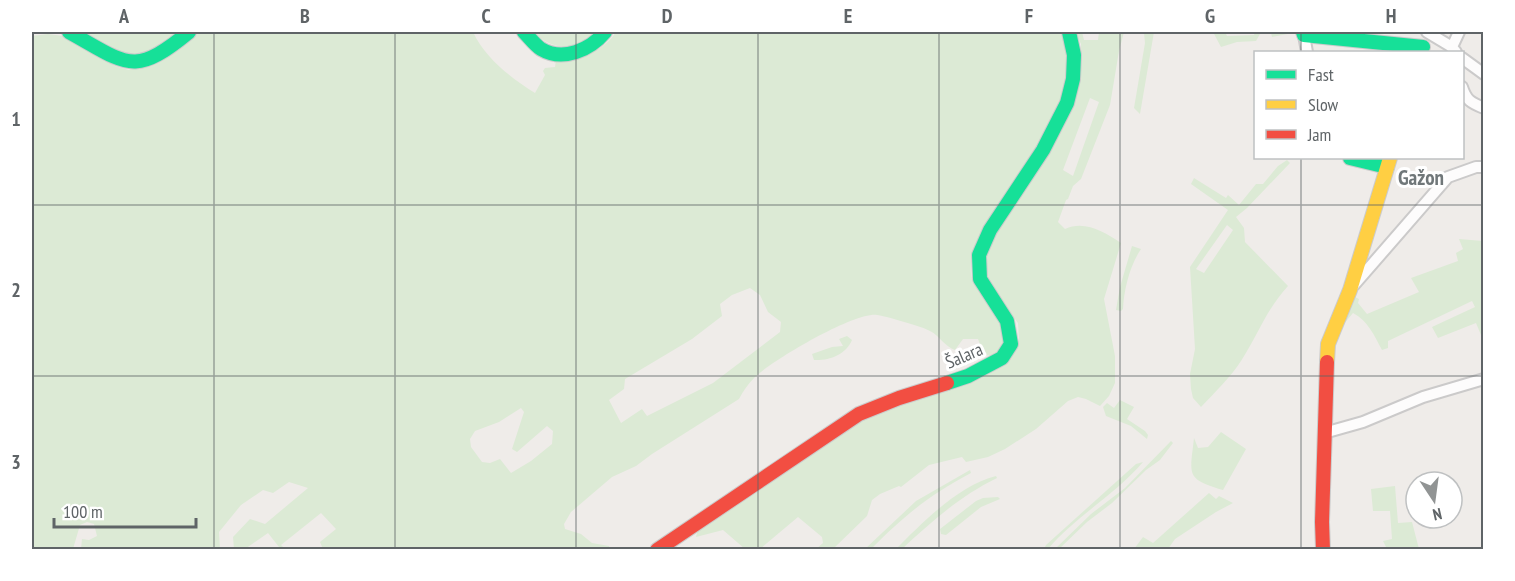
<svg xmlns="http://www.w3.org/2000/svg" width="1515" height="581" font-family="'PT Sans Narrow',sans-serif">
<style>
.green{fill:#dcead5;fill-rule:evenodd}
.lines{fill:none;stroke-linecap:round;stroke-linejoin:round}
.street-casing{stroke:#cbcaca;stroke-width:14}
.fast-casing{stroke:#cbcbcb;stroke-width:16}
.slow-casing{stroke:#cbcbcb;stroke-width:16}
.jam-casing{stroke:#cbcbcb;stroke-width:16}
.street{stroke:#fdfcfc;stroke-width:10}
.fast{stroke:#16e098;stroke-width:14}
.slow{stroke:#ffcf43;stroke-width:14}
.jam{stroke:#f24e42;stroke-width:14}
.grid{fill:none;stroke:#5f6467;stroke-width:1.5;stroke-opacity:0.55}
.labels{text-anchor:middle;stroke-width:6;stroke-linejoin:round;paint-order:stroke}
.street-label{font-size:18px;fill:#5f6467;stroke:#fff}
.quarter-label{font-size:21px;font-weight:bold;fill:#707779;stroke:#fff}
.neatline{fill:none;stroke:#5f6467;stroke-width:2}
.grid-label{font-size:20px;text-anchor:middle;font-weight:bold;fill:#5f6467}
</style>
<rect width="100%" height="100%" fill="#efece9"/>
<path class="green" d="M81,32h101l-39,25 -20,-2z
M197,32h276c12,26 38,46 62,61l10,-18 -2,-4 2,-3 10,-1 1,-7c25,-3 45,-6 60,-28h445l8,10 -5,58 -93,160c0,5 -1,13 1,18 7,20 40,46 30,67 -1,4 -6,8 -9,11l-9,-1 -6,-16h-15l-8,11c-11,-4 -15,-14 -25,-19 -6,-4 -45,-15 -53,-16 -23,-3 -104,45 -122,62 -7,7 -12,14 -16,22l-87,55 -16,12 -24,11 -41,35 -7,12 1,5 16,5 11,9 17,3 1,3h-287l-3,-7 16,-13 -15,-16 -40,32 4,4h-9l3,-2 -11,-14 -23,16h-11l-1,-12 17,-18 15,5 43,-36 -19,-6 -16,11 -10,-3 -22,15 -22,27 1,17h-139l1,-10 7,1 8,-4 -3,-12 -7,-2 -7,3 -7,24 -41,1v-514l16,-2 15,2 27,14 25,16 14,4 62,-32zM750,288l10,7 8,17 13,10 -1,10 -67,51 -66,33 -5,-7 -21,14 -12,-23 15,-11 1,-10 67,-40 30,-23 -2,-12 12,-9zM521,408l3,4 -12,37 5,3 30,-26 6,5 -1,13 -21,17 -20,12 -11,-14 -10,4 -8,-1 -11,-15 -1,-8 5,-8 24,-9z
M533,32h65c-22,19 -44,20 -65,0z
M1075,32h7l2,8h14l1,-8h25l-5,19 -9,54 -29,74 -8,7 -5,13 -2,1 -8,22 7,7c20,-9 39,3 56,14l-17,56 11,57v27l-6,13 -9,10 -14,-7 -8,-2 -10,4 -32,28 -31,20 -17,8 -22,5 -4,-5 -33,8 -28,22 -2,-1 -19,8 -8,6 -5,16 -34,33h-17l7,-6 -1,-6 -24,-20 -38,32h-15l-22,-19 -27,7 2,-8 156,-106 161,-72 4,-12 -1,-16 -31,-40 -4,-22 8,-21 35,-52 55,-135v-9zM1090,98l9,4 -26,74 -10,-6z
M1139,32h15l-14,82 -6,-6 11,-65 -1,-10z
M1213,32h12l2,4 27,-1 1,-3h43l-26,5 -1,-4 -11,1 -4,7 -19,1 -16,5z
M1287,160l3,3 -43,45 -11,9 8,11 1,14 43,44c-22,24 -30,49 -47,75 -11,17 -26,31 -40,46l-8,-9 -2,-9 -1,-15 5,-25 -5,-82 38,-57 -37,-26 3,-6 32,20 2,-3 11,10 17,-21h7l15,-18zM1227,225l6,5 -29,43 -8,-4z
M1459,239l24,2v93l-2,1 -5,-12 -38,15 -6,-11 43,-20 -3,-6 -84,40v7l-6,2c-8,-15 -14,-29 -29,-37l-10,12 10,-29 6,3 -1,4 9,11 52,-22 -8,-14 47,-17 -2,-8 7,-4z
M1132,246l9,3c-11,16 -17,40 -18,60l-2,2 -5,-1 4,-23z
M847,336l5,4c-6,15 -24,21 -38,20l-2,-6 20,-7 11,-1 -4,-7z
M1120,400l14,7 -7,12 18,12 3,4 -1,4 -16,-13 -25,-10 -3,-9 4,-4 7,5z
M1221,432l25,17 -23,41c-38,-11 -33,-15 -29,-52l4,10 10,-1z
M1171,441l2,2 -13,17 -14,10 -34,33 -25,19 -28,27h-4l36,-35 34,-26z
M1143,462c-28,33 -67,54 -95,87h-4l2,-4 90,-81z
M970,470l1,3c-42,22 -67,43 -100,76h-6l51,-48z
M996,476l1,2c-37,18 -66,44 -95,71h-6c26,-26 63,-64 100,-73z
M1395,486l3,37 14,-1 7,27h-32l-4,-8 9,-2 -2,-28h-17l-2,-22z
M1209,493l7,6 3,-3 14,7 -17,9 -41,27 -7,10h-34l9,-12 10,6z
M998,497l2,2 -19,8 -35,28 -5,-1 -1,-5 36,-28 7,-3z"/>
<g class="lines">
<defs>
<path id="street" d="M1427,32l25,15 1,5
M1304,35l3,17
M1456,52l-4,-5 7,-15
M1462,58l22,16
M1462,87c4,13 9,16 22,21
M1354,285l94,-108 28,-10h8
M1324,433l39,-11 60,-25 61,-18"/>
<path id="fast" d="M69,32c58,32 64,46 120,0
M524,32c5,5 11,13 17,17 22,13 49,1 64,-17
M1303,32l1,3 119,12
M1350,158l37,9
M947,383l21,-7 34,-18 9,-14 -4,-23 -27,-42 -1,-24 11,-25 53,-80 24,-47 6,-24 1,-24 -5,-23"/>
<path id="slow" d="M1327,362l1,-18 22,-54 40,-132"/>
<path id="jam" d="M657,550l202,-136 40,-16 48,-15
M1323,550l-1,-28 5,-160"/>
</defs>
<use href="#street" class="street-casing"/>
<use href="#fast" class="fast-casing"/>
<use href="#slow" class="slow-casing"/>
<use href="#jam" class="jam-casing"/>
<use href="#street" class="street"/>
<use href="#fast" class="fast"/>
<use href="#slow" class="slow"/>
<use href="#jam" class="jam"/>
</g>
<path class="grid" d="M214,32v518M395,32v518M576,32v518M758,32v518M939,32v518M1120,32v518M1301,32v20M1301,158v392M32,205h1452M32,376h1452"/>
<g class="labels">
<g class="street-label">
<text transform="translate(964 356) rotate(-23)" y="6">Šalara</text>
</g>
<g class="quarter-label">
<text x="1421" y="185">Gažon</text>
</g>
</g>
<rect width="1515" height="581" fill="none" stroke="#ffffff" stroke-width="66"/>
<rect x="1254" y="51" width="210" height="108" fill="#ffffff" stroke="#bfc1c2" stroke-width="1.5"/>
<rect x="1266" y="70" width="30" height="9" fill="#16e098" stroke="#bfc1c2" stroke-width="1.5"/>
<text x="1308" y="81" font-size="18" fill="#5f6467">Fast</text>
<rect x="1266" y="100" width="30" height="9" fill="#ffcf43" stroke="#bfc1c2" stroke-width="1.5"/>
<text x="1308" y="111" font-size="18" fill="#5f6467">Slow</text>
<rect x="1266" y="130" width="30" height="9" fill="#f24e42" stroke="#bfc1c2" stroke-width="1.5"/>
<text x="1308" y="141" font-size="18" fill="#5f6467">Jam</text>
<g transform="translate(1434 500) rotate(167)"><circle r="28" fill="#ffffff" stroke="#bfc1c2" stroke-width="1.5"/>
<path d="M0-4.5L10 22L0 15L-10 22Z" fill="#919494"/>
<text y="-9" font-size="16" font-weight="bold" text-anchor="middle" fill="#5f6467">N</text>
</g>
<path d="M54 518v9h142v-9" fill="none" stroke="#5f6467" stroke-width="3"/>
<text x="63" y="518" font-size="18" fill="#5f6467" stroke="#ffffff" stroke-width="4.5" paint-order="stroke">100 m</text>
<rect x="33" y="33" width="1449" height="515" class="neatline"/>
<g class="grid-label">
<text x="124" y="23">A</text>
<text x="305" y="23">B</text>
<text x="486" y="23">C</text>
<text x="667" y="23">D</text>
<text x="848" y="23">E</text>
<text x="1029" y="23">F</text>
<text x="1210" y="23">G</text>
<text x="1391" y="23">H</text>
<text x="16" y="126">1</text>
<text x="16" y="297">2</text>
<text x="16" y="469">3</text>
</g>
</svg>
